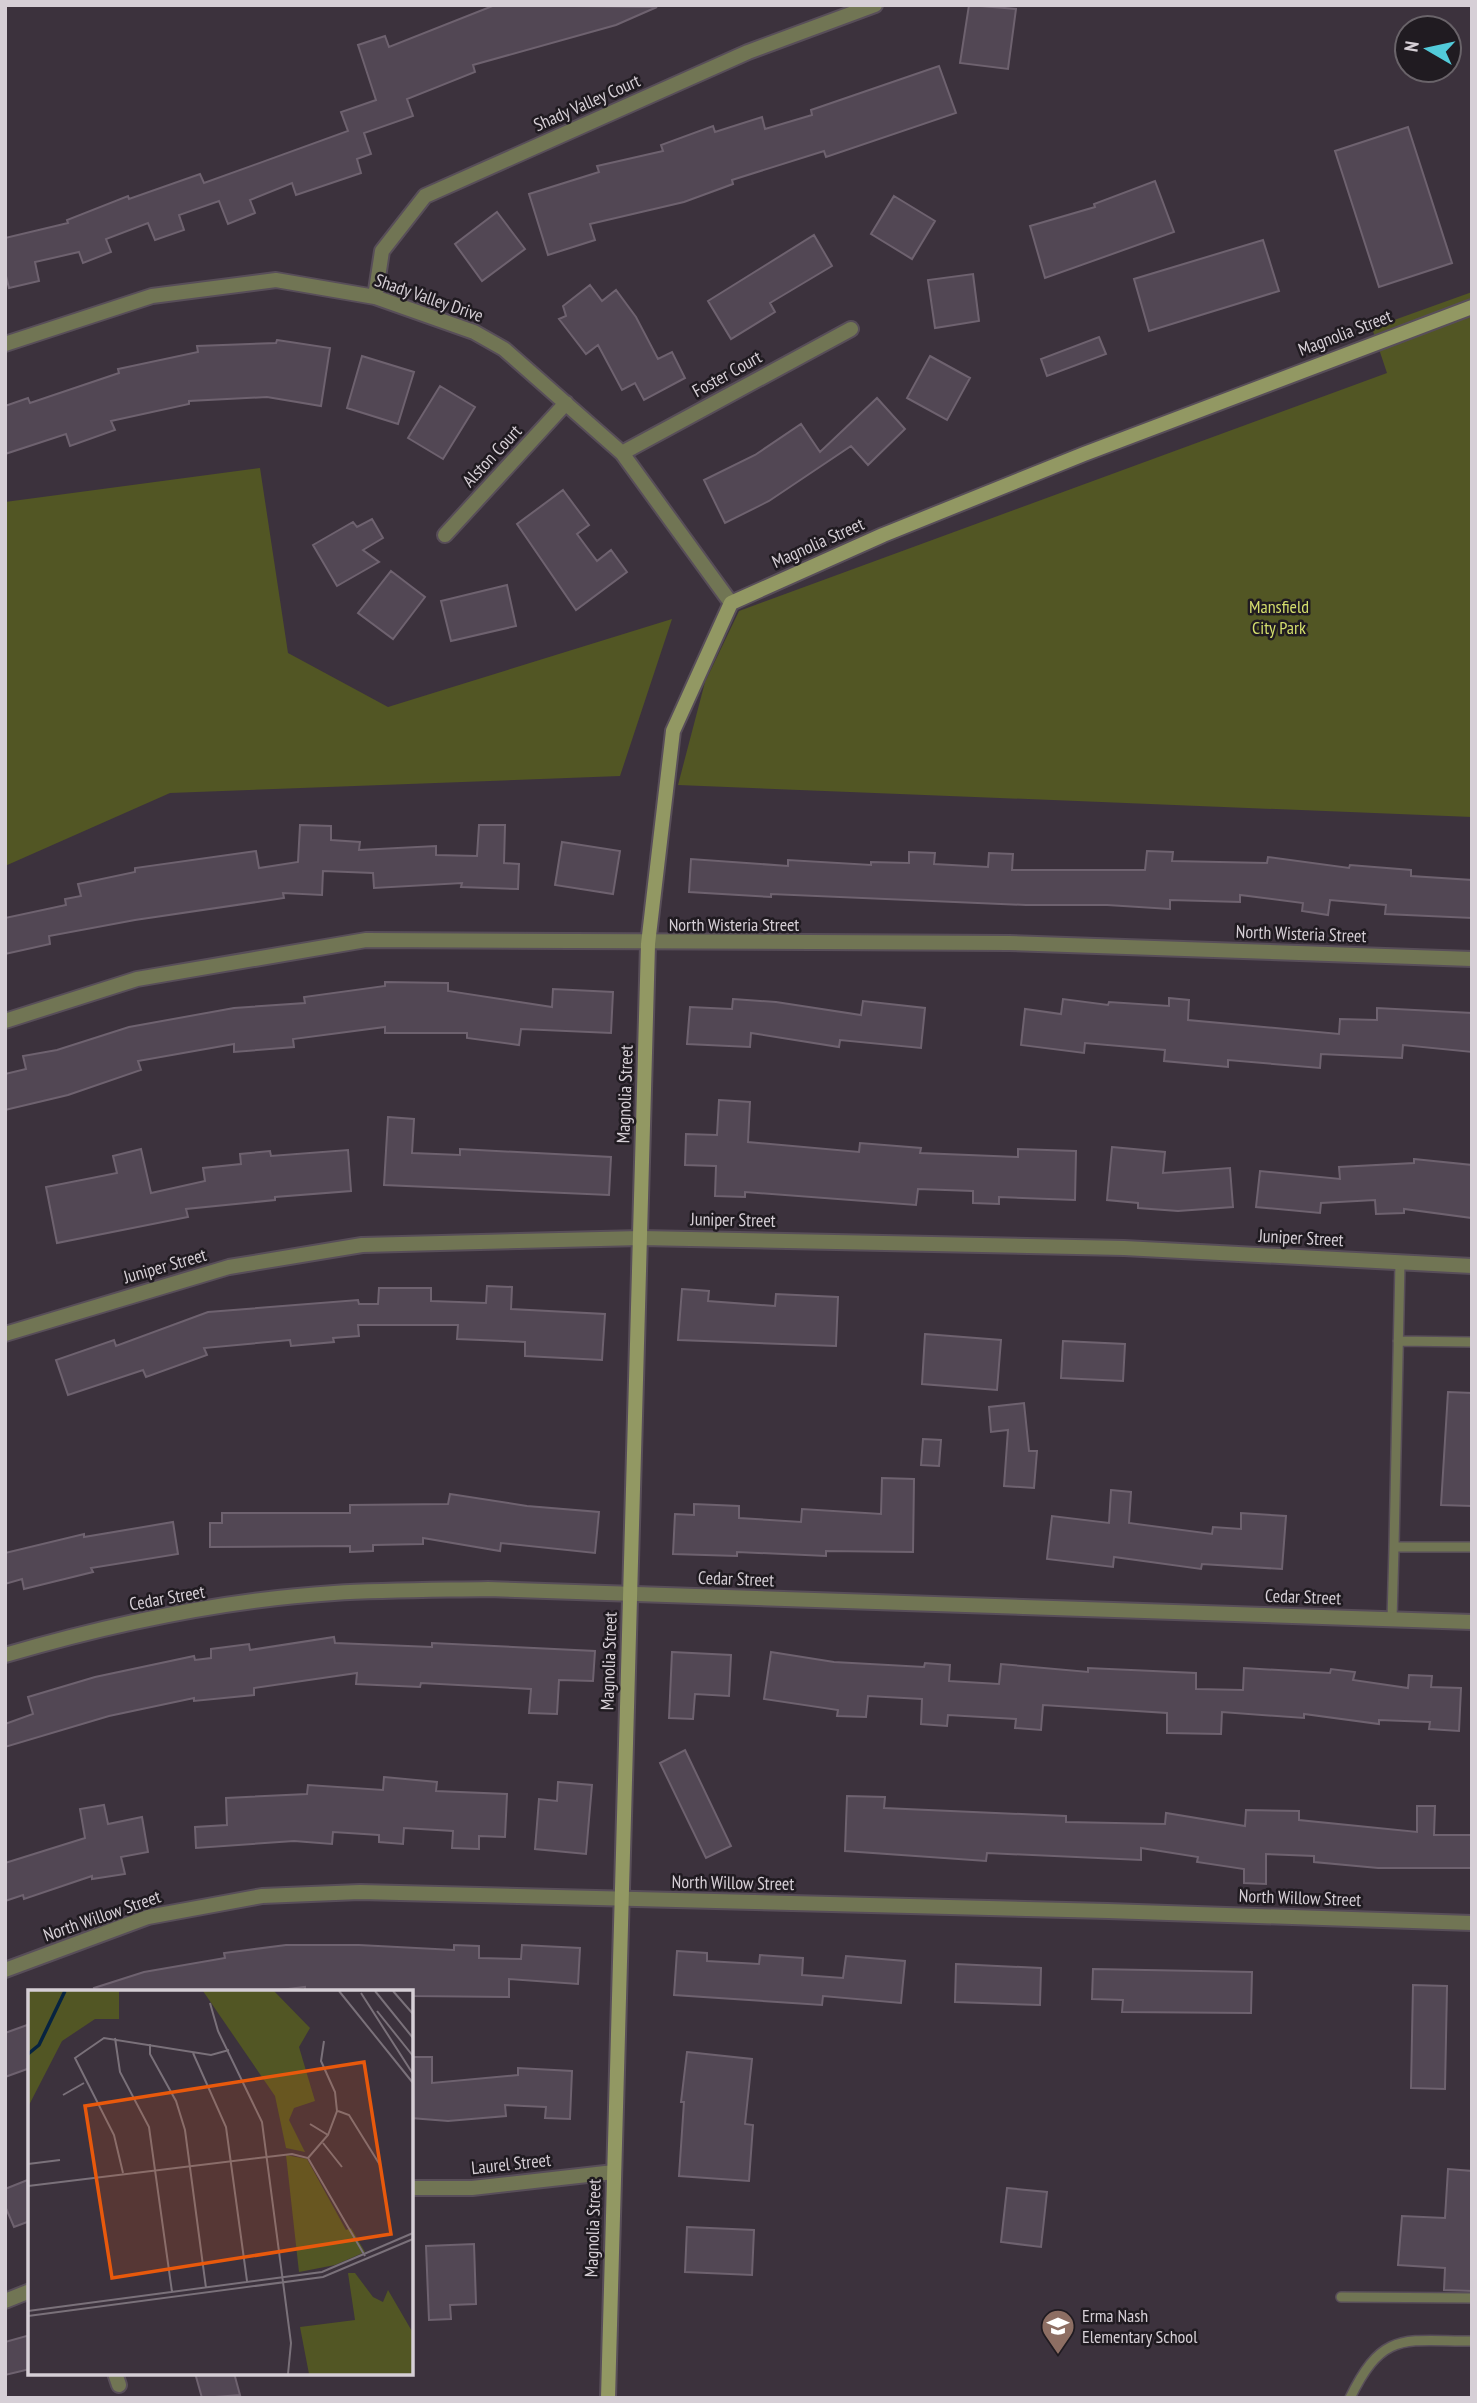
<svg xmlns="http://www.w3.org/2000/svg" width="1477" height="2403" font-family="'PT Sans Narrow',sans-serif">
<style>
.green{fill:#525624}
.building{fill:#524754;stroke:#6e626f;stroke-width:2}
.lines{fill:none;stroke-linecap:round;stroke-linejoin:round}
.lane-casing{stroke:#584e59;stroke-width:12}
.street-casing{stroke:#584e59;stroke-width:18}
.secondary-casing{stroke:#584e59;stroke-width:18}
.lane{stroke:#717554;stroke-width:9}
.street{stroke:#717554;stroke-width:14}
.secondary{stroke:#929863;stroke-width:14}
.labels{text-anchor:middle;stroke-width:5;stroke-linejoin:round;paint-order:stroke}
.street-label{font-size:18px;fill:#d6cfd6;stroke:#201b21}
.park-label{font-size:18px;fill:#d3dd6c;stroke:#201b21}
.poi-label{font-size:18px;fill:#d6cfd6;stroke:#201b21;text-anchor:start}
.inset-river{fill:none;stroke:#072340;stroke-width:3.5}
.inset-road{fill:none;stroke:#7a717a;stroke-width:2}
.view{fill:#e8590c;fill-opacity:0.15;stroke:#e8590c;stroke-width:3.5}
.inset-edge{fill:none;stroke:#d6cfd6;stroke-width:3.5}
</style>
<rect width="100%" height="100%" fill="#3c323d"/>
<path class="green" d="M1472,292v525l-794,-32 27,-103 34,-71 648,-238 -15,-45z
M260,468l28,185 100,54 284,-88 -52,157 -450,17 -165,73v-364z"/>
<path class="building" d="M495,5l162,2 -41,18 -143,40 2,7 -68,27 6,17 -49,17 7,21 -14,5 4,14 -65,22 -4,-12 -42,17 5,13 -27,11 -9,-23 -40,14 5,15 -29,10 -7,-17 -42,16 5,13 -28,11 -4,-11 -44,10 4,19 -30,7 -4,-16v-34l63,-15 -1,-3 61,-24 1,3 71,-25 4,9 144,-52 -7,-19 35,-12 -18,-55 27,-9 4,11z
M969,5l47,4 -8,60 -48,-6z
M939,66l17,47 -130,44 -2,-6 -92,29 1,4 -49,18 -94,22 5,16 -47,15 -19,-61 70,-22 -2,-6 66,-15 -2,-6 52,-19 2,6 47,-15 3,12 47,-14 -1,-5z
M1408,127l44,136 -73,24 -44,-136z
M1155,181l19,51 -129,46 -15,-52 65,-19 -1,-3z
M894,196l41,25 -23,38 -41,-25z
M497,212l28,37 -43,32 -27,-37z
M814,235l18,31 -62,37 5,9 -44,27 -23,-38z
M1263,240l16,51 -130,40 -15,-52z
M973,274l6,47 -44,7 -7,-48z
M590,285l12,16 14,-11 20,27 22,42 14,-7 13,26 -41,22 -9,-17 -13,7 -24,-45 -12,9 -27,-35 7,-3 -3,-10z
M1099,337l7,17 -59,22 -6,-17z
M277,340l53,8 -9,58 -54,-9 -78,4v3l-78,17 4,9 -45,16 -4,-12 -61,20v-48l23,-8 2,5 89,-30 -1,-4 80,-17 -1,-6 79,-3z
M362,356l52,16 -16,52 -51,-16z
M930,356l40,22 -23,42 -40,-22z
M440,386l35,21 -32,52 -35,-21z
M877,398l28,31 -37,36 -17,-19 -82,55 -44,22 -21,-43 51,-25 46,-31 19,28z
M563,490l26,35 -12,9 20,27 14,-11 16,22 -51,38 -59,-86z
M372,519l11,19 -20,12 16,12 -42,24 -24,-41 40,-23 4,5z
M391,571l34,26 -32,42 -35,-26z
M507,585l9,41 -65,15 -10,-40z
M300,825l31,1v14l29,2 -1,8 77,-4v9l41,1 2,-31h26l-1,38 15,1 -1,25 -57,-2 1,-4 -88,5 -1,-15 -50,-2 -1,24 -39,-2 1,5 -149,22 -86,16 1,8 -45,10v-36l61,-13 -1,-6 16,-3 -3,-12 57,-12v-4l121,-17 3,17 39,-6z
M562,842l58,9 -7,43 -58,-9z
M1147,851l26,1 -1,9 95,2 1,-6 81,11 1,-3 61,5v6l61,4v38l-87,-4 1,-9 -56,-5 -2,15 -26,-4 1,-8 -63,-8v7l-70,-2v9l-63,-4h-81l-255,-11v3l-82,-5 2,-33 97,7v-6l83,5v-3l38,1v-11l26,1 -1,11 54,3 1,-14 24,1 -1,16h133z
M385,982l63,1v8l104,16 1,-18 60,3 -2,41 -90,-4 -2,16 -52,-7v-5h-82v-6l-92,12 1,8 -60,5v-8l-96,17 3,9 -73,25 -63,15v-36l21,-5 -3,-13 34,-6 72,-23 105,-19 71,-5 -1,-6 81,-11z
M1169,998l20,2 -1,20 151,14 1,-15 37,1v-12l95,5v39l-69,-7 -1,13 -81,-4 -1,14 -92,-8v7l-64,-6 1,-11 -80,-7 -1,10 -63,-8 4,-36 36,5 2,-15 45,6 1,-3 60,4z
M733,999l43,3 85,13 2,-14 62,7 -4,40 -81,-8 -1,7 -88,-14 -1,14 -63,-3 3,-37 42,2z
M719,1100l31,2 -2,40 111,10 1,-9 61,5 -1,5 98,4v-8l58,2 -1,49 -76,-3v7l-26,-1v-12l-55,-2 -2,16 -171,-13v5l-30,-1 1,-30 -31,-1 1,-31 31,1z
M388,1117l26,2 -2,34 48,2v-6l151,8 -2,38 -225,-10z
M1112,1147l53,5 -2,21 67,-5 3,39 -55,4 -40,-3v-5l-31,-3z
M141,1149l10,44 54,-12 -2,-13 38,-4 -1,-10 30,-3 1,5 77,-6 3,41 -76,6v3l-89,9 2,8 -131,26 -11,-56 71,-14 -4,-17z
M1414,1159l58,6v53l-68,-9v4l-28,1 -1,-14 -54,3 -1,10 -64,-6 4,-36 80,8 -1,-12 75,-4z
M487,1286l25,1 -1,22 94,5 -3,46 -77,-4v-14l-68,-3 1,-14h-100l1,11 -26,2 1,4 -43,4 -1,-6 -86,8 3,7 -61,22 -3,-7 -75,25 -12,-35 58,-20 2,6 92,-34 150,-12 1,4h19l1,-16h52v13l55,2z
M682,1289l27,2 -1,10 67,5 1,-12 62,3 -2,49 -158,-6z
M925,1334l76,6 -4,50 -75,-6z
M1063,1341l62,3 -2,37 -62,-3z
M1448,1392l24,1v113l-31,-1z
M1024,1403l5,48h8l-3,37 -30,-2 4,-56 -17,2 -2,-25z
M923,1439l18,1 -2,26 -18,-1z
M882,1478l32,1 -1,73 -87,-1v5l-89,-4v4l-64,-2 2,-40 19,1v-11l45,2v12l62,4 1,-13 79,5z
M1111,1490l20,2 -2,31 83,11 1,-7 28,2v-16l45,3 -4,53 -80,-5 -1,5 -87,-12 -1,10 -66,-8 5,-43 57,7z
M450,1494l77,12 72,6 -4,41 -94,-10 -1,8 -77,-13v6l-50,1v6l-23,1v-6l-140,1v-24h12v-10h128v-8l98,-1z
M173,1522l5,32 -87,14 2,4 -69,17 -2,-10 -17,5v-31l79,-19v3z
M334,1637l1,6 97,4v-4l163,8 -2,30 -34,-1 -2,34 -28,-1 2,-24 -110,-6 -1,4 -64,-3 1,-11 -103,15v7l-60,6v-3l-85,18 -104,31v-23l28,-10 -5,-17 67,-20 99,-21 1,4 16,-2v-9l38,-5 1,6z
M672,1652l59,3 -2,41 -34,-2 -2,25 -24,-1z
M771,1652l63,10 90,5 1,-4 25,2 -1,16 50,3 2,-20 87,8v-4l108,5v16l47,1 1,-22 86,5 1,-4 24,3 -2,8 55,8 1,-13 23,1 -1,11 30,1 -2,43 -30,-2 1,-7 -51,-2v4l-75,-10v4l-82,-6 -1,22 -54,-1v-20l-124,-8 -2,25 -26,-2 1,-9 -68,-4 -1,11 -26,-2 1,-25 -54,-3 -2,21 -29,-1 1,-6 -74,-11z
M685,1750l46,96 -25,12 -46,-95z
M384,1777l53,5 -1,9 71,3 -2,43 -26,-1v13l-27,-1 1,-17 -49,-3 -1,16 -24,-2v-7l-46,-3 -1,12 -38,-3 -98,7 -1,-21 32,-2 -1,-27 81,-4 1,-9 75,5z
M558,1782l34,3 -6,69 -51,-5 4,-50 18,2z
M847,1796l38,1 -1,11 182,8v6l99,2 1,-11 79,13 1,-16 53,1v9l118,12v-26h18l-1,29h38v33h-94l-64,-6v-6l-48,-2v30l-22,-1v-14l-47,-7 1,-5 -57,-9v12l-154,-7 -1,8 -141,-10z
M104,1805l4,19 34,-7 6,35 -27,5 4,17 -33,5v-3l-68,23 -1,-4 -18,6v-38l80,-25 -5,-29z
M286,1945h73l95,5v-5l25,1v12l42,1 1,-14 58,3 -2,36 -69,-5v18l-98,-1v-4h-106v-5l-41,5h-169l-1,-4 50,-16 81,-14 -1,-5z
M677,1951l30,2v8l52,3 1,-9 43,3 -1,17 41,3 3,-22 59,5 -4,42 -78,-7 -1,9 -148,-10z
M956,1964l85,4 -1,37 -85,-3z
M1093,1969l159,3 -1,41 -129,-1 1,-12 -31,-1z
M1413,1985l34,1 -2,103 -34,-1z
M30,2024v44l-25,9v-44z
M687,2052l65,7 -7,65 8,1 -4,56 -70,-5 5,-74h-3z
M411,2057h21v26l86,-8v-7l54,3 -2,48 -25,-1 1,-11 -41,-2 1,11 -58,5 -37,-3z
M1448,2169l24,2v120l-28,-1 1,-22 -47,-3 4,-49 43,2z
M30,2179v42l-16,6 -9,-21v-17z
M1007,2188l40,4 -6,55 -40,-5z
M687,2227l67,3 -2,45 -67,-3z
M474,2244l2,60 -26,1 1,14 -22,1 -3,-74z
M30,2335v34l-25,6v-33z
M195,2373h39l6,22 -38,3z"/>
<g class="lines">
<defs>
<path id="lane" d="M1398,1341l74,1
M1394,1547l6,-285
M1392,1619l2,-72h78
M1341,2297l131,1
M1350,2398c33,-68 54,-57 122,-57"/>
<path id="street" d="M375,297l7,-46 43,-55 323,-144 127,-47
M5,344l147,-48 124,-16 99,17 99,35 30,17 118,104 109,150
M622,453l229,-124
M445,535l121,-132
M5,1021l132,-42 229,-39 643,3 463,16
M5,1334l224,-67 133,-22 279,-7 483,10 348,18
M5,1655c106,-31 218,-55 329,-62 51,-3 102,-3 154,-4l984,33
M5,1970l143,-53 114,-21 98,-4 748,19 364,12
M411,2188h61l142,-16
M5,2301l25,-10
M115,2373l4,12"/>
<path id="secondary" d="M608,2398l40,-1454 25,-213 58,-128 152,-68 201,-81 388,-147"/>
</defs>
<use href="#lane" class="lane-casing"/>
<use href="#street" class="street-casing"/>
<use href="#secondary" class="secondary-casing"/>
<use href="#lane" class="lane"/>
<use href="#street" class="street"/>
<use href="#secondary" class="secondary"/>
</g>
<defs>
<symbol id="school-pin" viewBox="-11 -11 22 30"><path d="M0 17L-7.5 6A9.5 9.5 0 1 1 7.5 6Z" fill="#8d6e63" stroke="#201b21"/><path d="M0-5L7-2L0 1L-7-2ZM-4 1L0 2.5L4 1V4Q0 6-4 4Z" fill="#fff"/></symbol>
</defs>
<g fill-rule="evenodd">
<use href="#school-pin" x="1039" y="2307" width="38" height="52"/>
</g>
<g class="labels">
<g class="street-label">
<text transform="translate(587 103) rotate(-24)" y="6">Shady Valley Court</text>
<text transform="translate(429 298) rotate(19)" y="6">Shady Valley Drive</text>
<text transform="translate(1345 333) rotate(-21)" y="6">Magnolia Street</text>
<text transform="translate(727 374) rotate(-29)" y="6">Foster Court</text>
<text transform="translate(492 456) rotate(-47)" y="6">Alston Court</text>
<text transform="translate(818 543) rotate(-24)" y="6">Magnolia Street</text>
<text x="734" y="931">North Wisteria Street</text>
<text transform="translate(1301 934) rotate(2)" y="6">North Wisteria Street</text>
<text transform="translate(625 1094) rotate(-88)" y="6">Magnolia Street</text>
<text transform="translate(733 1220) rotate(1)" y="6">Juniper Street</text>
<text transform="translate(1301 1238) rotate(3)" y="6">Juniper Street</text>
<text transform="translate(165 1266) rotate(-16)" y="6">Juniper Street</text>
<text transform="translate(736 1579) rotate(2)" y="6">Cedar Street</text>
<text transform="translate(1303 1597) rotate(2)" y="6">Cedar Street</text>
<text transform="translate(167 1598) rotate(-10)" y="6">Cedar Street</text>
<text transform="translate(609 1661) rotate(-88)" y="6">Magnolia Street</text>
<text transform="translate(733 1883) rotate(1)" y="6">North Willow Street</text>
<text transform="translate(1300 1898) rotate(2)" y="6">North Willow Street</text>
<text transform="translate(102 1916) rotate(-19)" y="6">North Willow Street</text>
<text transform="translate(511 2164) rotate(-6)" y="6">Laurel Street</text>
<text transform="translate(593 2228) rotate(-88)" y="6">Magnolia Street</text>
</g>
<g class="park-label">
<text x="1279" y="613">Mansfield<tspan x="1279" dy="21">City Park</tspan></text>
</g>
<g class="poi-label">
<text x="1082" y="2322">Erma Nash<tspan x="1082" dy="21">Elementary School</tspan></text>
</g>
</g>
<g transform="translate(28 1990)">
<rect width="385" height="385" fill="#3c323d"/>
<path d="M0,1h91v28h-24l-33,22 -34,66zM175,1h71l36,37 -11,19 16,54 -21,7 -5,12 16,32 -19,-4 -11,-52zM258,165l21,4 39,71 5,-2 14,24 -30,13 -36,7zM320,283h7l18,24 10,5 5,-12 25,43v41h-104l-9,-47 55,-7z" fill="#525624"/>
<path class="inset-river" d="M0,64l11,-9 26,-54"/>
<path class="inset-road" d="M311,1l74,92M347,1l38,47M365,1l20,23M333,3l52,81M182,13l8,28 44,91 29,221 -3,31M349,21l36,45M87,48l5,34 29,55 23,165M122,54v10l26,47 9,29 21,158M165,63l33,74 21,154M35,105l21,-12M310,121l11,4 31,50M282,134l18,11M295,153l19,24M280,168l20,-23 9,-24 -2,-19 -14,-31 3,-20M0,174l32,-4M95,183l-9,-38 -39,-77 29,-20 107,17 18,-5M0,196l264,-32 16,4 57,98M0,321l294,-39 91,-39M0,326l295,-39 90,-38"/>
<path class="view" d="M336,72l27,172 -279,44 -27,-172z"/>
<rect width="385" height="385" class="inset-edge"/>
</g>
<rect width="1477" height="2403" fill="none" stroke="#d6cfd6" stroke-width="14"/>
<g transform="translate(1428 49) rotate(279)"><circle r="33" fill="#201b21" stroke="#696369" stroke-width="2"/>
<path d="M0-5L12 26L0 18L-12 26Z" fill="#52cbda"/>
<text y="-10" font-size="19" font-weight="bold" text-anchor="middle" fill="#d6cfd6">N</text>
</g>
</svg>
